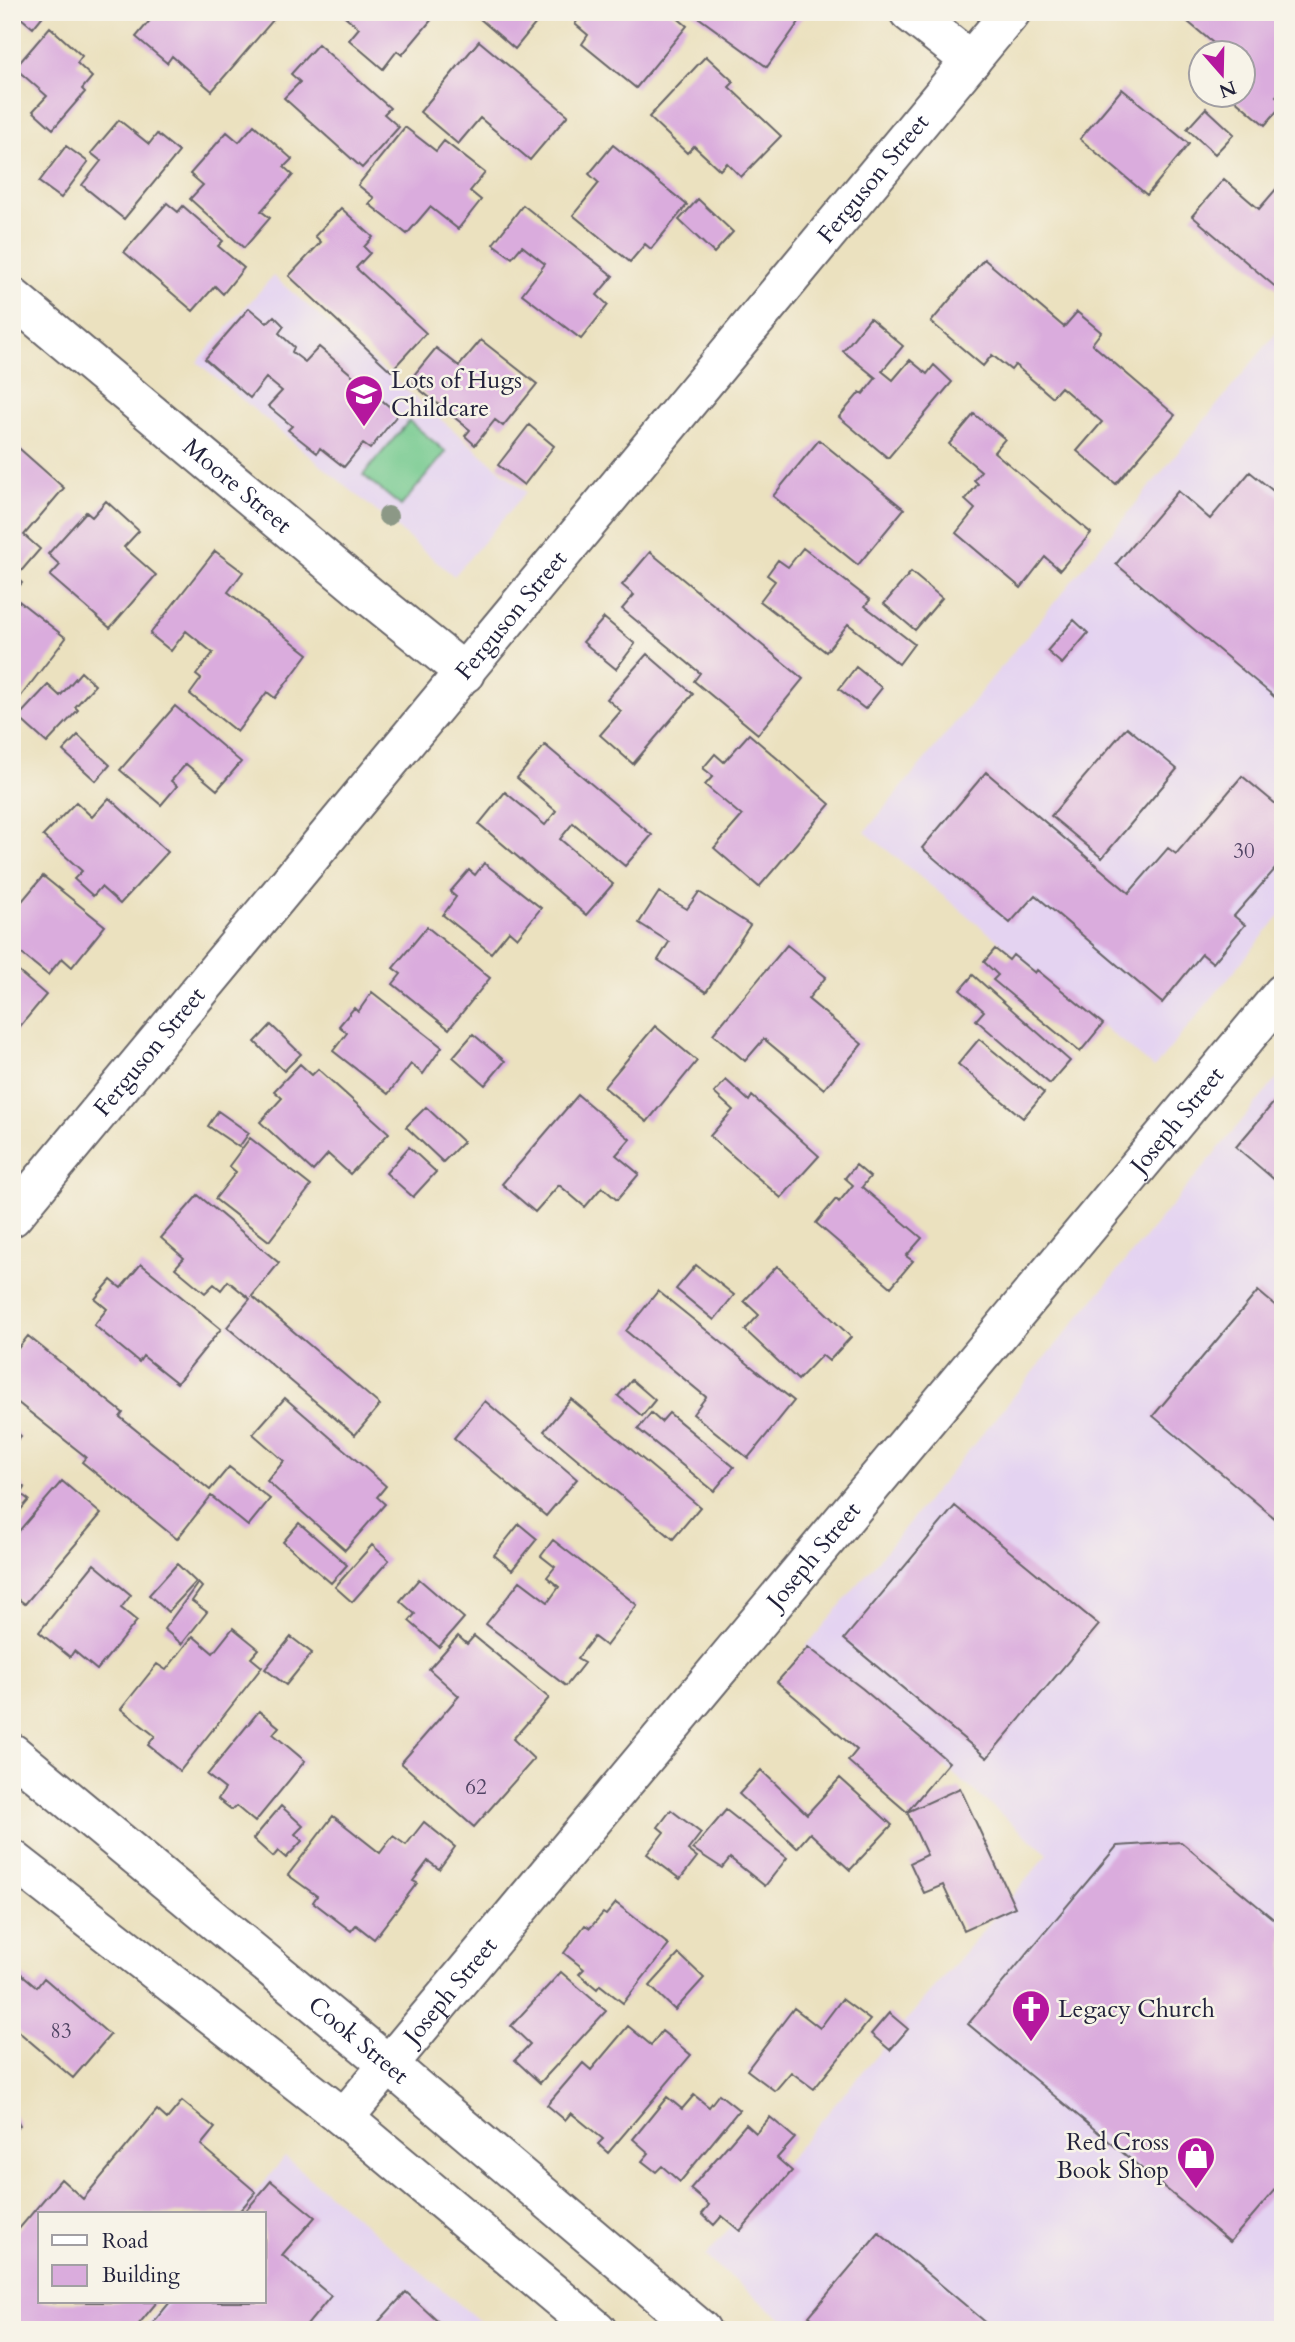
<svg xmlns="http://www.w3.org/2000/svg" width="1295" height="2342" font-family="Cardo,serif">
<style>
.built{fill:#e4d3f1}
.green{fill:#73c98e;stroke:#4a7664;stroke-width:2}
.building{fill:#daacdd}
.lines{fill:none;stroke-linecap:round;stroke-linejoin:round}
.minor-casing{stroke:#686569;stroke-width:42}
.tertiary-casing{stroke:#686569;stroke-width:42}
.minor{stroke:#fff;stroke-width:38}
.tertiary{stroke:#fff;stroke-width:38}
.tree{fill:#8c9886}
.labels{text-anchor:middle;stroke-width:5;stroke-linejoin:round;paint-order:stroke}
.number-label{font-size:21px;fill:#504464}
.street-label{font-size:24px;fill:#22223b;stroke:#f7f3e8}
.poi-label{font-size:24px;fill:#22223b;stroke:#f7f3e8;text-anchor:start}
</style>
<rect width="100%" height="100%" fill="#f7f3e8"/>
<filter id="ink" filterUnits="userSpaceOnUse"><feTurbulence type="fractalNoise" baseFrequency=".0143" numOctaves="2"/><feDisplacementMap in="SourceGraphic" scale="14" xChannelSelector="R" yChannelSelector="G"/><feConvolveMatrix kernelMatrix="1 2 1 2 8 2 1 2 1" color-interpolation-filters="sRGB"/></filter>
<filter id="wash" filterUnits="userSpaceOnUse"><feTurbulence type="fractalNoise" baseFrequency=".00686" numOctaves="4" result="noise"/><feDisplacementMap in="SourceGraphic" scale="28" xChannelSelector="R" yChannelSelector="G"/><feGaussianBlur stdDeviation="1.57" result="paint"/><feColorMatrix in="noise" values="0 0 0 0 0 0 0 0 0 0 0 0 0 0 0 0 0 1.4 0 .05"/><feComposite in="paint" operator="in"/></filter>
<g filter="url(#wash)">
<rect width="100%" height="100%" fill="#ebe1bf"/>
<path class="built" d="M273,276l253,216 -72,84 -257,-214z
M1283,325v587l-129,156 -289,-236z
M1283,1071v1259h-487l-91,-73 343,-403 -243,-206z
M285,2157l205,173h-348l23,-28h99v-88h-27z"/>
<path class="green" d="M409,421l37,31 -45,54 -38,-31z"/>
<g id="blocks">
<path class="building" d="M14,12h32l-13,16z
M157,12h123l-68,79 -40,-35 -5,7 -31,-26z
M340,12h98l-36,43 -5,-4 -14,18 -34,-29 10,-12z
M472,12h73l-30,37z
M584,12h86l17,14 -51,62 -54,-44 6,-9 -13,-11z
M691,12h115l-39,55z
M1176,12h107v77l-7,7 7,8 -18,21 -32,-27 3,-4h6v-7l10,-11 -10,-7v-17h-18z
M50,27l32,29 -5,7 15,14 -10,12 3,3 -32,37 -20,-18 14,-15 -32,-28z
M479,41l89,74 -38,45 -50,-42 -22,26 -38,-32z
M318,44l72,64 -6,6 15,13 -37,41 -78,-70 16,-16 -9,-8z
M706,56l28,26 -5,5 52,49 -40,41 -14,-14 -7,7 -26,-24 -7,7 -38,-36z
M1122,89l67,55 -42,51 -67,-56z
M1206,108l28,26 -19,20 -28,-25z
M119,120l30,24 8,-10 22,18 -55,67 -42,-34 19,-24 -10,-8z
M254,125l38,34 -8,8 9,8 -32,36 9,7 -26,30 -54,-49 13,-14 -13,-11 37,-42 12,10z
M405,127l31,24 8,-10 41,32 -15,18 11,9 -23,29 -28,-22 -23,27 -38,-30 5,-6 -16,-13z
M613,145l74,60 -36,44 -6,-5 -15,18 -57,-47 26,-32 -10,-9z
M66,146l22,16 -27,36 -22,-16z
M1224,179l35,30 24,-28v105l-4,4 -87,-74z
M698,199l35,33 -19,21 -35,-33z
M167,203l11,9 5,-6 40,35 -5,5 26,22 -21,26 -8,-8 -22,25 -69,-59z
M523,205l90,71 -16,19 11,10 -27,34 -59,-45 23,-30 -23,-18 -10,12 -19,-14z
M341,208l32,29 -9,10 6,6 -14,15 70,65 -35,38 -102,-95 32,-34 -6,-6z
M984,259l80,68 13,-15 24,20 -9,12 83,71 -59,69 -39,-33 25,-29 -41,-35 -9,10 -37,-32 -4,5 -19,-15 -9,11 -52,-44z
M249,308l18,15 7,-7 10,10 -5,7 15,14 -2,5 13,10 14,-15 79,67 -28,35 -7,-5 -19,23 -24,-19 -3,5 -29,-23 4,-4 -24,-20 14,-15 -16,-13 -16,20 -45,-39z
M870,318l33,28 -21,25 11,9 17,-20 17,14 7,-9 18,17 -64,76 -49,-41 21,-25 3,2 13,-16 -33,-27z
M481,340l56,44 -34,42 -8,-6 -20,25 -10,-9 5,-6 -61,-49 27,-33 23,18z
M974,414l31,25 -11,13 97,81 -31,37 -15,-13 -24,31 -65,-55 19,-24 -10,-9 13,-16 -4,-4 7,-9 -32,-27z
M529,425l25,21 -30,39 -26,-20z
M819,440l85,69 -46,56 -85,-69z
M12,442l52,46 -40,47 16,14 -24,28 6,6 -10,11z
M1250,472l33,27v205l-167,-140 62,-73 32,28z
M106,501l33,30 -15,16 32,28 -46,53 -60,-52 10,-11 -12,-11 38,-42 6,5z
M803,548l67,52 -5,6 49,38 -15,20 -51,-40 -22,28 -66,-51 15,-20 -8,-6 11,-15 10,7z
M215,551l28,21 -15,20 80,62 -33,44 -8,-6 -30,40 -47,-38 11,-15 -5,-4 17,-22 -27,-22 -15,20 -21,-17z
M650,552l153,127 -45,55 -64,-53 6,-8 -78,-64 12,-14 -12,-10z
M911,572l31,26 -27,32 -31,-26z
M19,601l47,37 -48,62 -6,-4v-85z
M604,618l31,26 -19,25 -33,-27z
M1074,620l14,13 -26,31 -15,-13z
M647,654l46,40 -60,70 -33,-29 21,-24 -14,-12z
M856,667l26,21 -17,21 -26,-20z
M81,672l14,13 -20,22 3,3 -31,33 -29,-26 30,-32 12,11z
M175,706l66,56 -24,28 -31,-26 -15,17 6,5 -16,19 -41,-35z
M1127,727l50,42 -75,89 -51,-42z
M749,734l81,70 -71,83 -45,-39 28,-32 -37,-31 8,-9 -10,-8 12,-14 9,8z
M78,735l32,30 -14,16 -33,-30z
M545,745l107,90 -27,31 -52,-43 -13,16 53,45 -27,31 -107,-91 26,-32 40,33 11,-14 -39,-33z
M986,772l143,121 39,-45 8,6 66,-78 41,34v50l-49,56 11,9 -32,38 -11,-9 -40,49 -127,-108 -25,28 -88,-75z
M109,798l59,54 -48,52 -19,-17 -8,9 -19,-17 8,-8 -39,-35 33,-34 16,15z
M484,863l57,45 -24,30 -8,-7 -18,22 -48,-38 13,-18 -6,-5 19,-22 6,5z
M43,876l62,50 -33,41 -10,-9 -14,17 -36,-29v-44l6,4z
M659,892l28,17 12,-17 51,33 -44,67 -48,-32 11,-18 -30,-19z
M427,927l63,51 -41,51 -56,-45 8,-10 -8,-6z
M787,945l39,32 -18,22 54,45 -38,45 -60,-50 -19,22 -32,-27z
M995,949l14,11 4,-5 22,18 2,-3 66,54 -23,28 -87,-72 5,-5 -14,-13z
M12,966l34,29 -34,41z
M973,975l97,86 -20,23 -74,-64 8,-9 -24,-21z
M372,992l70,55 -19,27 -12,-10 -23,30 -55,-43 14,-18 -8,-7 15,-18 4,4z
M271,1025l30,29 -17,17 -29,-29z
M655,1026l42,35 -50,61 -43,-35z
M473,1034l32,27 -20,24 -32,-28z
M979,1039l65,54 -21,25 -65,-54z
M300,1064l12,11 6,-6 71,64 -39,41 -22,-20 -15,17 -53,-49 22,-24 -8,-7z
M726,1080l23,21 3,-5 67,60 -38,42 -71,-62 23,-26 -19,-17z
M578,1095l52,44 -14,16 23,19 -22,26 -15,-13 -17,20 -26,-22 -24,27 -33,-28z
M1275,1101l8,7v79l-47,-40z
M426,1107l37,35 -20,20 -37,-35z
M218,1111l31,22 -10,14 -31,-21z
M250,1138l61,48 -42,55 -54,-42 21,-27 -7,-6z
M409,1147l27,25 -23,25 -27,-24z
M856,1165l14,12 -8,10 60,51 -16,18 7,5 -22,26 -75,-64 20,-24 3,3 14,-17 -8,-7z
M198,1195l81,68 -27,33 128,109 -25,30 -128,-108 23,-28 -22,-18 -7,9 -7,-6 -9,9 -30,-25 9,-10 -23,-20z
M141,1264l80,65 -44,54 -34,-27 -4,6 -45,-37 13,-16 -12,-10 16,-19 10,8z
M696,1265l38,30 -20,25 -38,-31z
M777,1266l74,71 -22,24 -7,-6 -24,25 -53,-50 14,-15 -15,-14z
M658,1291l136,110 -46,57 -55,-44 13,-17 -80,-66z
M1258,1291l25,21v213l-130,-109z
M28,1336l95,77 -3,4 90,73 19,-23 41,32 -22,27 -37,-30 -34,43 -95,-77 4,-5 -74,-59v-42z
M632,1380l23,20 -13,16 -24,-20z
M285,1398l101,88 -9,11 8,7 -40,46 -78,-69 17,-20 -31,-27z
M571,1399l129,108 -27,32 -129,-108z
M485,1401l92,78 -31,37 -92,-78z
M651,1413l10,9 8,-9 65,54 -20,24 -76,-62z
M12,1428l9,8 -9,10z
M12,1477l13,11 -4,6 8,6 -17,20z
M62,1481l39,33 -76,90 -13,-10v-55z
M955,1506l144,119 -112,133 -143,-119z
M299,1523l48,42 -16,18 -48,-41z
M519,1524l18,15 -25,31 -18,-15z
M553,1540l84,65 -31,41 -12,-9 -17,22 7,4 -18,23 -80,-62 34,-43 28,21 11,-15 -12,-10 8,-10 -14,-11z
M372,1545l17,15 -37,42 -17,-15z
M94,1564l37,31 -10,13 16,13 -40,49 -23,-19 -4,6 -31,-25z
M177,1564l19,18 -28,30 -19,-17z
M419,1579l45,39 -25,29 -30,-26 6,-7 -15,-13z
M198,1583l4,4 -10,14 15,11 -25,32 -18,-15z
M233,1628l26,21 -8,9 11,9 -82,104 -32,-26 7,-9 -34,-27 36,-45 9,6 27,-34 20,17z
M458,1636l9,8 7,-8 75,62 -36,41 21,20 -60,68 -73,-64 58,-67 -30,-27z
M291,1637l21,16 -26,32 -21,-16z
M808,1647l55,42 86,73 -42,50 -59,-51 9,-11 -80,-68z
M259,1711l20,16 -6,7 32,27 -50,61 -19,-16 -4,4 -14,-11 7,-10 -18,-14z
M761,1770l46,44 33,-36 52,47 -42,45 -40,-37 -13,15 -58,-54z
M960,1788l55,119 -51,23 -21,-45 -19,8 -14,-30 17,-8 -20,-43z
M281,1806l22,20 -8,8 7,7 -16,17 -8,-7 -5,6 -20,-18z
M671,1810l30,23 -13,17 9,7 -17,22 -33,-25 17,-22 -6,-5z
M726,1810l61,48 -22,28 -35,-28 -8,10 -29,-19z
M333,1816l47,37 13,-17 13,9 18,-23 31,25 -16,22 -11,-8 -15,20 4,2 -43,56 -18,-14 -5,6 -38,-29 4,-6 -29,-21z
M1181,1842l102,85v253l-53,62 -262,-218 149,-178z
M616,1903l53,42 -46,58 -23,-18 -3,4 -18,-15 5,-5 -20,-16 21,-28 5,3 13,-15 3,2z
M679,1954l25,24 -29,32 -25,-24z
M12,1966l25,21 7,-9 66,57 -37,43 -61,-52z
M561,1972l45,39 -66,72 -25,-23 15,-16 -19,-18z
M842,1999l28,21 -56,69 -23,-17 -16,19 -28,-21 47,-62 26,20z
M889,2013l19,16 -18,21 -19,-16z
M628,2026l23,19 11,-14 29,24 -83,98 -10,-9 5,-5 -32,-26 -6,7 -18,-15 36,-42 8,7z
M719,2094l20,16 -59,72 -18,-16 -6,6 -14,-11 7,-8 -16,-14 34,-42 15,12 12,-14 15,12z
M182,2101l33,27 -14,17 55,47 -19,22h-197v88h117l-23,28h-122v-93l49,-58 22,20 74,-89 10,9z
M12,2111l8,14 -8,9z
M770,2117l25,21 -18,20 15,13 -52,60 -18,-15 -8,9 -12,-11 7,-9 -19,-16 56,-65 10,9z
M271,2181l44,36 -33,38 49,41 -28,34h-156l23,-28h94v-88h-21z
M879,2233l116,97h-169l-17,-14z
M406,2292l41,38h-76z"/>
</g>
</g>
<g filter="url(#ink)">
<use href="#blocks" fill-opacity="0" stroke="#686569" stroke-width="2"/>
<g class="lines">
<defs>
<g id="minor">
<path d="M909,12l62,49"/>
<path id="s1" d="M12,297l356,298 97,78"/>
<path id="s2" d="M344,2118l939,-1125"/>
</g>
<g id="tertiary">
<path id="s3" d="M12,1217l999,-1205"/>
<path id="s4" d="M12,1753l377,312 312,265"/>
<path d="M12,1859l332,259 253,212"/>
</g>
</defs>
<use href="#minor" class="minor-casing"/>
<use href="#tertiary" class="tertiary-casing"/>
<use href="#minor" class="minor"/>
<use href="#tertiary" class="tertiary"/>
</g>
<circle class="tree" cx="388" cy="516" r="10"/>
</g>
<defs>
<symbol id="school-pin" viewBox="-11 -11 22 30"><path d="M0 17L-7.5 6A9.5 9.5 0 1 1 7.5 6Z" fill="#b5179e" stroke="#f7f3e8"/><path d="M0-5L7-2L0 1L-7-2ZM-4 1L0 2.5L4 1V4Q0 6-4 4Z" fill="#fff"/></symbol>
<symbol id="church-pin" viewBox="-11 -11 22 30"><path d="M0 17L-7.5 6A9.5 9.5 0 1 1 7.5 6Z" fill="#b5179e" stroke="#f7f3e8"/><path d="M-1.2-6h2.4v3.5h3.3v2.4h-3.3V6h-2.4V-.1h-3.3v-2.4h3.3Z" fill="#fff"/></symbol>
<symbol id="shop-pin" viewBox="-11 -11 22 30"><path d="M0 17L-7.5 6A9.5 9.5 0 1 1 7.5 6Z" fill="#b5179e" stroke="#f7f3e8"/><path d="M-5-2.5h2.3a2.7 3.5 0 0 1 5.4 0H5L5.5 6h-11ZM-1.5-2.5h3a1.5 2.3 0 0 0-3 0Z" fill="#fff"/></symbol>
</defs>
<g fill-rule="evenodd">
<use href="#school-pin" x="342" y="372" width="44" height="60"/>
<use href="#church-pin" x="1009" y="1987" width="44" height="60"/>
<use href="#shop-pin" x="1174" y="2134" width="44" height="60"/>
</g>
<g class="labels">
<g class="number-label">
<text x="1244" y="858">30</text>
<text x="476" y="1794">62</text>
<text x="61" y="2038">83</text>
</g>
<g class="street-label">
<text dy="8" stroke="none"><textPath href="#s3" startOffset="1349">Ferguson Street</textPath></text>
<text dy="8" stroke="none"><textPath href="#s1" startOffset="294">Moore Street</textPath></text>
<text dy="8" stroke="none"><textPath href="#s3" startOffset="782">Ferguson Street</textPath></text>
<text dy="8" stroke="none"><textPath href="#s3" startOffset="215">Ferguson Street</textPath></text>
<text dy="8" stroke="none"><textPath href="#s2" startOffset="1300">Joseph Street</textPath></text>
<text dy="8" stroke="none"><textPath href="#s2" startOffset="733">Joseph Street</textPath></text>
<text dy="8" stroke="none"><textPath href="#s2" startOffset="166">Joseph Street</textPath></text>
<text dy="8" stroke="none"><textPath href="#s4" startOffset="450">Cook Street</textPath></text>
</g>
<g class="poi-label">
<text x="391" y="388">Lots of Hugs<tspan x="391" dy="28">Childcare</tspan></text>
<text x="1058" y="2017">Legacy Church</text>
<text x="1169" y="2150" text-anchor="end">Red Cross<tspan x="1169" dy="28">Book Shop</tspan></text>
</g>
</g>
<rect width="1295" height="2342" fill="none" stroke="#f7f3e8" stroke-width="42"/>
<rect x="38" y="2212" width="228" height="91" fill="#f7f3e8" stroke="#a29fa3" stroke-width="2"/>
<rect x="52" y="2235" width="35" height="10" fill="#ffffff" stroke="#a29fa3" stroke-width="2"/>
<text x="102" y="2248" font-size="21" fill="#22223b">Road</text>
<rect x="52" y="2265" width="35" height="21" fill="#daacdd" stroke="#a29fa3" stroke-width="2"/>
<text x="102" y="2282" font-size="21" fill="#22223b">Building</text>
<g transform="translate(1222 74) rotate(160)"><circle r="33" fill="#f7f3e8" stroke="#a29fa3" stroke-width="2"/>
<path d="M0-5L12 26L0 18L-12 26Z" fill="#b5179e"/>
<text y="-10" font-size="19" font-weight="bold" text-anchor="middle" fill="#22223b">N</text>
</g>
</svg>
